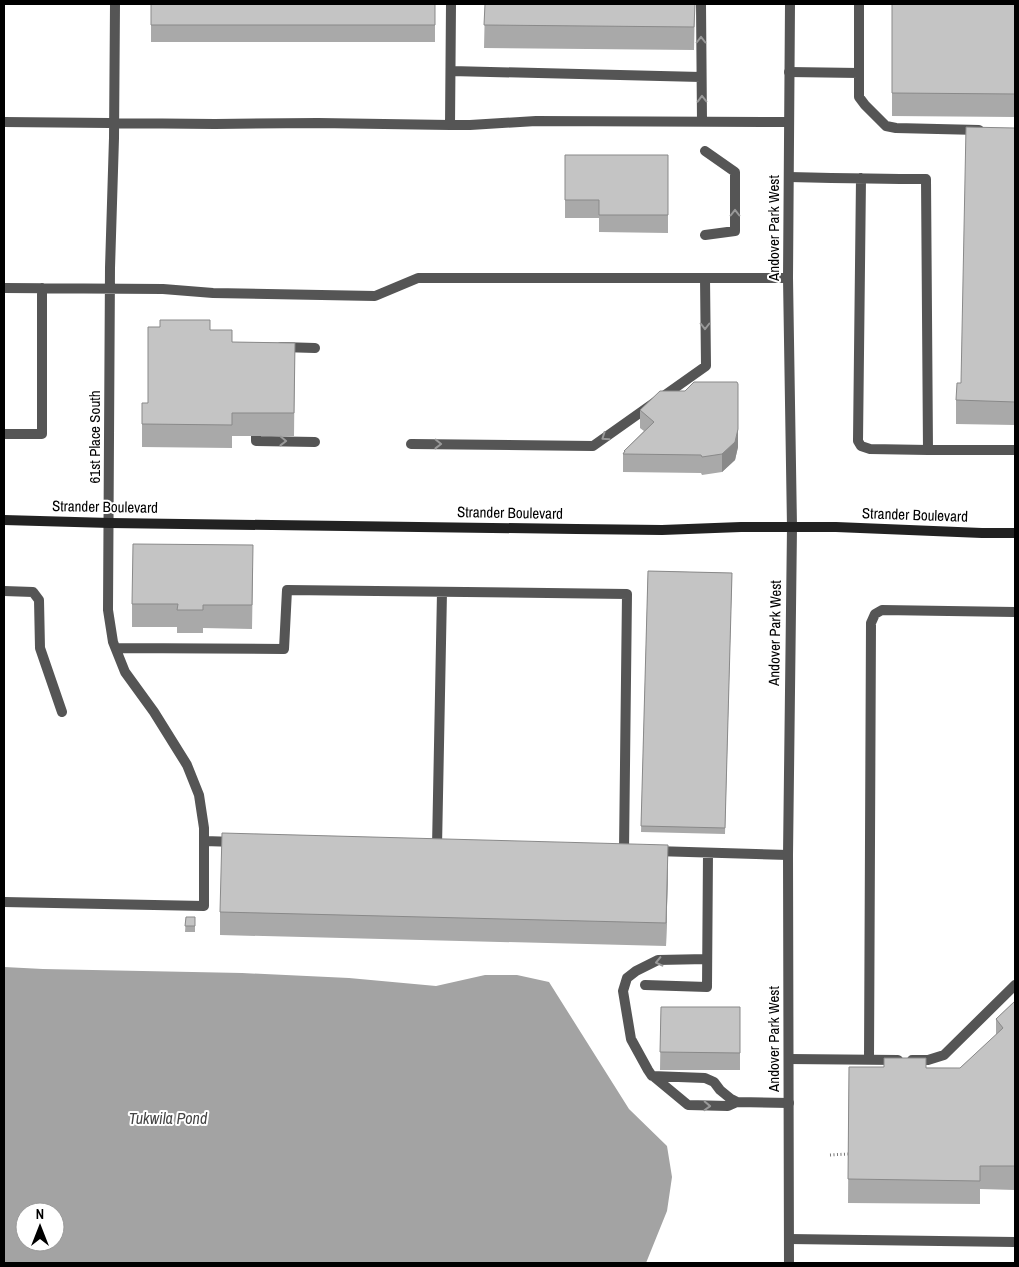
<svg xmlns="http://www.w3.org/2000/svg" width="1019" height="1267" font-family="'Archivo Narrow',sans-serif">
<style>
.water{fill:#a3a3a3;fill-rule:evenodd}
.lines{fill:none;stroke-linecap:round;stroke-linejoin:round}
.path{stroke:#777;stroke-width:3;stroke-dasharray:1 2.5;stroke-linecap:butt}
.service{stroke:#555;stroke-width:10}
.tertiary{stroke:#555;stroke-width:10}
.secondary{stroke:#222;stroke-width:10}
.wall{fill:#a9a9a9}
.shaded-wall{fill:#898989}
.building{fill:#c4c4c4;stroke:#898989}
.oneway{stroke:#999}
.labels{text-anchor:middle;stroke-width:4;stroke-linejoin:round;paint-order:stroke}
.street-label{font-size:15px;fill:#000;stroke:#fff}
.water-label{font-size:16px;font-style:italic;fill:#444;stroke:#fff}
</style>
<rect width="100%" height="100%" fill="#fff"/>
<path class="water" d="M4,967l39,2 199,4 107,5 87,8 49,-11h32l32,7 80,127 38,37 5,31 -5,34 -21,52h-642zM25,1212h30v30h-30z"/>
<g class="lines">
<path class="path" d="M830,1155l18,-1"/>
<path class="service" d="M701,4l1,118
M859,4v93l6,8 21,21 10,2 83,2
M451,71l250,6
M789,72l70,1
M4,122l211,2 103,-1 132,2h20l66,-4 253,1
M450,125l1,-121
M789,177c45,1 91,2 137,2l2,271 -58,-1 -9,-3 -3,-5 3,-263
M705,235l30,-4v-59l-30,-21
M4,288l159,1 50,4 162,3 43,-18h370
M281,347l34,1
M4,434h38v-146
M256,436v5l59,1
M411,444l182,2 113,-80 -1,-88
M928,450h87
M4,591l29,1 6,8 1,48 22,64
M116,648l168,1 3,-59 340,4 -3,257
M204,841l32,1
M437,847l5,-255
M655,851l133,4
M4,902l200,4v-78l-5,-33 -12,-30 -33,-53 -29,-40 -12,-30 -5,-32 2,-342 4,-130 1,-134
M707,959l-49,1 -22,11 -9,7 -4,13 8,48 17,31 4,6 53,2 9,4 6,8 11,9 6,3 52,1
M645,985l62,2 1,-134
M789,1059l109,1
M869,1059l2,-436 4,-9 7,-4 133,2
M912,1060h16l16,-5 71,-70
M653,1076l35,29 40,1 9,-4
M789,1239l226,3"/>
<path class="tertiary" d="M789,1263l-1,-408 4,-328 -4,-249 2,-274"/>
<path class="secondary" d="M4,520l106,3 466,6 86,1 79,-3h95l146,6h33"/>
</g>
<path class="wall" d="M151,4h284v38h-284z
M485,4h210l-1,46 -210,-2z
M892,4h123v113l-123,-1z
M1015,128v297l-59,-1v-24l5,-17z
M565,155h103v78l-69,-1v-14h-34z
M210,330l22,12 63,1 -1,93h-62v12l-90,-1v-44h6z
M640,410l98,37 -3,13 -13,12 -20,3 -1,-2 -78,-1v-18l1,-2v-1l20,-20 -4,-3z
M253,568l-1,61 -49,-1v5h-26v-6h-45v-23z
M648,571l84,2 -7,261 -84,-2z
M668,868l-2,78 -446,-11v-23z
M186,917h9v15h-10z
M1015,1001v189l-35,-1v15l-132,-1 1,-136 111,1 36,-33v-16z
M661,1007h79v63h-80z"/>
<path class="shaded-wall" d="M738,429v18l-3,13 -13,12v-18z
M668,845v23l-2,78v-23z"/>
<path class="building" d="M151,4h284v21h-284z
M485,4h210l-1,23 -210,-2z
M892,4h123v90l-123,-1z
M966,127l49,1v274l-59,-2 1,-17h4z
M565,155h103v60h-69v-15h-34z
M160,320h50v10h22v12l63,1 -1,70h-62v12l-90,-1v-21h6v-76h12z
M694,382h43l1,2v45l-3,13 -13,12 -20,3 -1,-2 -78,-1 2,-3h-1l30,-29 -14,-12 20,-19h25z
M133,544l120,1 -1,60h-49v5h-26l1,-6h-46z
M648,571l84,2 -7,255 -84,-2z
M222,833l446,12 -2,78 -446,-11z
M186,917h9v9h-10z
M1015,1001v165h-35v15l-132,-2 1,-112h35v-9h42v10h34l43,-40 -7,-9z
M661,1007h79v46l-80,-1z"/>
<defs><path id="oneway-chevron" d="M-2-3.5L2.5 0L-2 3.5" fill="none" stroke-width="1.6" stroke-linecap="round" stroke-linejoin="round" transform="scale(1.25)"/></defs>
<g class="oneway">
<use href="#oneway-chevron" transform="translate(701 40) rotate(-90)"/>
<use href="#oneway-chevron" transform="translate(702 99) rotate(-91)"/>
<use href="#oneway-chevron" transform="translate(735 213) rotate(-90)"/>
<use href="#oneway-chevron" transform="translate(705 326) rotate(90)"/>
<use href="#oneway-chevron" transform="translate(605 437) rotate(145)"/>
<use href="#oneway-chevron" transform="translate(283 441) rotate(1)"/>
<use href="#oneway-chevron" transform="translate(438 444) rotate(1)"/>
<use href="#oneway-chevron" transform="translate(659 962) rotate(167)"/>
<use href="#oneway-chevron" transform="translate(707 1106) rotate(2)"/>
</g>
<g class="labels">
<g class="street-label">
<text transform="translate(774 228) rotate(-90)" y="5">Andover Park West</text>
<text transform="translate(95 437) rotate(-90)" y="5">61st Place South</text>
<text transform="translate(105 507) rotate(1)" y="5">Strander Boulevard</text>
<text transform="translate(510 513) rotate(1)" y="5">Strander Boulevard</text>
<text transform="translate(915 515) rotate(2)" y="5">Strander Boulevard</text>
<text transform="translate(775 633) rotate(-89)" y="5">Andover Park West</text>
<text transform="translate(774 1039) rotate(-90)" y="5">Andover Park West</text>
</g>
<g class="water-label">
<text x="168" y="1124">Tukwila Pond</text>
</g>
</g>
<rect width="1019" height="1267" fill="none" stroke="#000000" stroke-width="10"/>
<g transform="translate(40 1227)"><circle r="24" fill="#ffffff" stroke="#999999"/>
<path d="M0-4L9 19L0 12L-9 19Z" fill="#000000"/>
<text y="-8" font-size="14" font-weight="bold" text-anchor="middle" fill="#000000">N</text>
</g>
</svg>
